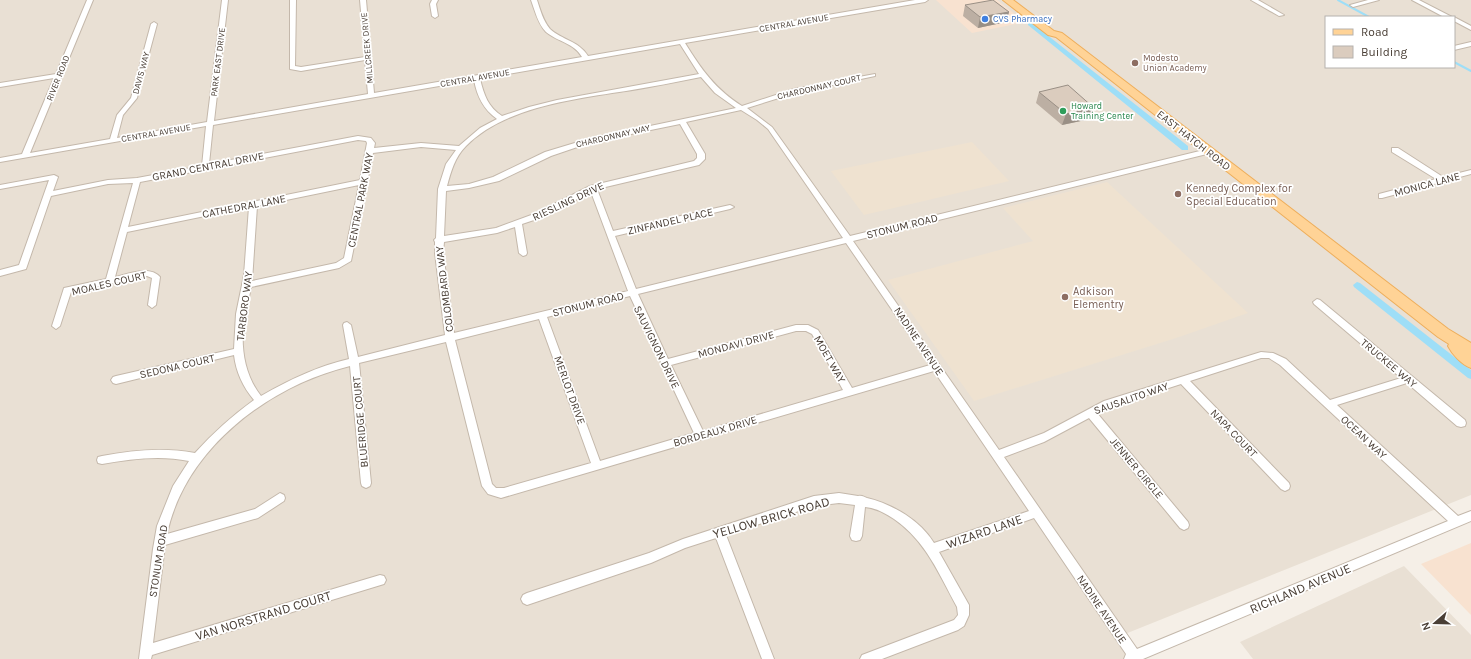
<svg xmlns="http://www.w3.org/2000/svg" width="1471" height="659" font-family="Karla,sans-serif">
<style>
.residential{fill:#e9e0d4;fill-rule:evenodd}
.commercial{fill:#f8e2d0}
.education{fill:#efe2d0}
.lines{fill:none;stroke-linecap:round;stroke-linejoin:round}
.stream{stroke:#9edef7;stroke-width:2}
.canal{fill:#9edef7;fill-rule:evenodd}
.minor-casing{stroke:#c4b8ab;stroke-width:2}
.primary-casing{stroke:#eeae5b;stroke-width:2}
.minor{fill:#fff;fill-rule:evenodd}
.primary{fill:#ffd396;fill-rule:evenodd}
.wall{fill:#bcafa3}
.shaded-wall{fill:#998f85}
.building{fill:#dbccbe;stroke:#998f85}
.shop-dot{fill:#3f7fe0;stroke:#fff;stroke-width:1.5}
.education-dot{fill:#8d6e63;stroke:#fff;stroke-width:1.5}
.leisure-dot{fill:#2e9e5b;stroke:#fff;stroke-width:1.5}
.labels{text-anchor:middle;stroke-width:3.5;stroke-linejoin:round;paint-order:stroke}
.far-shop-label{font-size:9px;fill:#366cbe;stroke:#fff;text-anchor:start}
.far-street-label{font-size:9px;fill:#493e35;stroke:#fff}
.far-education-label{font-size:9px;fill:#785e54;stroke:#fff;text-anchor:start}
.far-leisure-label{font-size:9px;fill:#27864d;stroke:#fff;text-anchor:start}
.street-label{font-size:11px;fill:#493e35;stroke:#fff}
.education-label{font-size:11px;fill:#785e54;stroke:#fff;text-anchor:start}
.near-street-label{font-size:13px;fill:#493e35;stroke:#fff}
</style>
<rect width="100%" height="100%" fill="#f5efe7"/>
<path class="residential" d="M0,0h1471v495l-346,139 17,25h-1142zM1326,17h128v50h-128z
M1404,566l67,69v24h-218l-13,-17z"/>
<path class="commercial" d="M936,0h61l28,22 -53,11z
M1471,543v72l-50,-51z"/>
<path class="education" d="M972,142l37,39 -145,34 -33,-44z
M1107,182l141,131 -72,25 -202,63 -86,-121 145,-39 -30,-33z"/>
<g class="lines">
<path class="stream" d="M1338,0l31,17
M1454,62l17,9"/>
<path class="canal" d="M1028,23h4l156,123v4h-6l-154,-125z
M1357,282l3,1 111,87v9l-3,-1 -114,-91 -1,-2z"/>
<defs>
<path id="minor" d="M87,0h6l-63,153 80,-14 7,-24 14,-17 20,-74 3,-2 3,2 -20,74 -14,17 -6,23 90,-16 15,-122h6l-14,121 154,-27 -3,-34 -64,11 -11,-2v-69h6l-1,66 6,1 64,-10 -5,-57h6l8,93 208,-36c-8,-14 -24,-15 -36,-25 -8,-8 -11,-21 -15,-32h6c3,9 6,21 13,29 12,11 29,12 38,27l327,-56h13l-3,2 -240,41c16,26 31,47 57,63l52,-17 81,-15v2l-80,17 -48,15 25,19 78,109 358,-87 4,2 -1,2 -358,88 146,209 45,-17 60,-32 157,-49 12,1 13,6 44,41 71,-22 -87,-74 -1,-2 4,-3 3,1 145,120 1,3 -1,3 -4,1 -4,-1 -50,-43 -70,22 121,111 13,-5v10l-328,138h-19l2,-5 -92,-136 -95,34 30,53v10l-5,11 -6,4 -76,29h-22l2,-4 92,-35 4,-5 -1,-8c-18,-33 -31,-66 -63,-88 -9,-6 -18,-11 -29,-12l-3,29 -2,4 -4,1 -4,-1 -2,-4 5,-31 -16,-2 -25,3 -88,29 48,124h-12l-46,-121 -31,10 -34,15 -124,42 -4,-2 -2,-4 2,-4 4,-2 122,-40 34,-14 131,-43 25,-3 19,3c4,-1 6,1 9,2 25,6 53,22 67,45l95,-32 -95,-140 -433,127 -13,-4 -6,-8 -36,-144 -87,21 12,120 -1,3 -4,2 -4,-2 -1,-3 -11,-117c-82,20 -165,83 -183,168l88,-25 25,-16 4,2 1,3 -1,3 -26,17 -93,27 -12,98 227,-68 4,1 2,4 -2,4 -232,71 -1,4h-12l14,-110 4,-23 16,-40 16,-25c-29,-6 -58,-2 -87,3l-4,-1 -1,-3 1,-3 4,-1c31,-6 62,-9 93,-3 18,-20 37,-37 59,-53 -11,-13 -18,-28 -20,-45l-118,29 -3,-1 -2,-3 2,-3 3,-1 118,-27 2,-35 8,-39 5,-68 -122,25 -12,45c13,-3 35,-12 45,0l-4,28 -4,3 -4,-3 4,-27 -5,-2 -76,16 -11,34 -4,3 -4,-3 12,-38 42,-9 27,-96 -25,1 -57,12 -25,73 -26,7v-6l19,-5 30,-85 -49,9v-4l54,-10 4,2 -5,14 55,-11 29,-2 65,-12 4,-40 -206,36v-4l22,-4 32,-76 -54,9v-4l56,-9zM680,44l19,30 -142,26 -28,7 -27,9c-14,-9 -18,-21 -22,-37zM701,77l14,16 21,15 -148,31 -43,13 -52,25 -24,7 -22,2c4,-15 8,-29 19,-40 38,-39 109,-47 160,-55 25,-4 50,-9 75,-14zM474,80c3,16 9,29 23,39l-17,9 -21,18 -38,-3 -47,5 1,-5 -4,-5 -13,-2 -149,28 4,-39zM741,110l16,10 11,9 75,109 -207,51 -21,-53 115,-27 4,-2 -4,-2 -117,26 -16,-42 102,-24 6,-6v-5l-19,-32zM680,124l17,30v4l-3,3 -104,25 -56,28 -38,14 -52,8 2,-45 23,-3 30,-7 52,-25 41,-14zM358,140l8,1 1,2 -7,37 -232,47 12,-45zM421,147l35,3 -10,14 -8,25 -2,49 -2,2 1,2v11l10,82 -87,22 -7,-32 -4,-3 -3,1 -1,2 6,34c-31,7 -60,21 -88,37 -19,-24 -21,-55 -16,-85 2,-8 5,-16 6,-24l88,-19 12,-7 22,-108zM359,185l-15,73 -8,5 -84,18 5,-75zM591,192l37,99 -174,42 -11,-80 1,-11 53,-9 18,-6 4,26 4,3 3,-1 1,-2 -5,-29 18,-6zM846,243l84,122 -78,23 -34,-58 -10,-5h-12l-128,34 -30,-65zM630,296l64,137 -94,28 -53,-144zM539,319l52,144 -87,25h-8l-4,-4 -37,-144zM796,331h10l6,3 31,56 -140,41 -32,-66zM1261,358h8l11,7 168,156 -311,128 -133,-192 40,-15 45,-24 91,110 4,2 4,-2 1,-3 -1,-3 -91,-109 13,-6 71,-23 100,105 4,2 4,-2 1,-3 -1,-3 -99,-102z
M432,0h6l-2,4 2,12 -3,2 -3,-2 -2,-12z
M1251,0h7l26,15 -5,1z
M1368,0h11l-26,7 -3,-2z
M1412,0h7l33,17h-8z
M1454,17l17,9v4l-17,-9z
M1471,42v4l-17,4v-4z
M1392,148h6l45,29 28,-7v4l-89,24h-3v-4l57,-15 -44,-27z"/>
<path id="primary" d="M1003,0h10l41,31 8,2 386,296 23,14v25c-9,-3 -19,-14 -23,-22l1,-2 -11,-7 -382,-300 -8,-2z"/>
</defs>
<use href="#minor" class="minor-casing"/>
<use href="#primary" class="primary-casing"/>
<use href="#minor" class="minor"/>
<use href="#primary" class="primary"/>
</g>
<path class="wall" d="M965,5l44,7 -3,10 -28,6 -15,-12z
M1039,92l51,27 -28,6 -26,-22z"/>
<path class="shaded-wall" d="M1009,12l-3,10 -28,6 2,-11z
M1094,108l-4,11 -28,6 4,-11z"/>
<path class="building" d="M993,0l16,12 -29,5 -15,-12z
M1068,85l26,23 -28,6 -27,-22z"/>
<circle class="shop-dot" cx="985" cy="19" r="4"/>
<g class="education-dot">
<circle cx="1135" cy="63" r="4"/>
<circle cx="1178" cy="194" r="4"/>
<circle cx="1065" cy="297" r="4"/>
</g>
<circle class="leisure-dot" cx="1063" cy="111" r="4"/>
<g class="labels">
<g class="far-shop-label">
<text x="993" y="22">CVS Pharmacy</text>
</g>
<g class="far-street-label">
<text transform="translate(794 23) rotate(-10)" y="3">CENTRAL AVENUE</text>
<text transform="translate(367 48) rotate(-95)" y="3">MILLCREEK DRIVE</text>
<text transform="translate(218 62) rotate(-83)" y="3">PARK EAST DRIVE</text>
<text transform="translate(141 73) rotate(-75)" y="3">DAVIS WAY</text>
<text transform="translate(58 78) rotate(-68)" y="3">RIVER ROAD</text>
<text transform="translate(475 78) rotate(-10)" y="3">CENTRAL AVENUE</text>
<text transform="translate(819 87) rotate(-13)" y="3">CHARDONNAY COURT</text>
<text transform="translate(156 133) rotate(-10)" y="3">CENTRAL AVENUE</text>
<text transform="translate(613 136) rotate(-13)" y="3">CHARDONNAY WAY</text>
</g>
<g class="far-education-label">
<text x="1143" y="61">Modesto<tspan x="1143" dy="10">Union Academy</tspan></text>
</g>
<g class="far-leisure-label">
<text x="1071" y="109">Howard<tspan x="1071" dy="10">Training Center</tspan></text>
</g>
<g class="street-label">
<text transform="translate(1194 140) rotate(38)" y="4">EAST HATCH ROAD</text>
<text transform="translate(208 166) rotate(-11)" y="4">GRAND CENTRAL DRIVE</text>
<text transform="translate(1427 184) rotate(-15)" y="4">MONICA LANE</text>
<text transform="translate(360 200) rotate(-79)" y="4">CENTRAL PARK WAY</text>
<text transform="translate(568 201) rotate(-25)" y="4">RIESLING DRIVE</text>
<text transform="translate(244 206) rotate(-11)" y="4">CATHEDRAL LANE</text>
<text transform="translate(670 221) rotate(-13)" y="4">ZINFANDEL PLACE</text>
<text transform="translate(902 226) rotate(-14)" y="4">STONUM ROAD</text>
<text transform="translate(109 283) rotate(-13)" y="4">MOALES COURT</text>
<text transform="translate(444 289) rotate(-97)" y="4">COLOMBARD WAY</text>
<text transform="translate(588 304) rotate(-14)" y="4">STONUM ROAD</text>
<text transform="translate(244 306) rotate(-83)" y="4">TARBORO WAY</text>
<text transform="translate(919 341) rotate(56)" y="4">NADINE AVENUE</text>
<text transform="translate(736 344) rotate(-15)" y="4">MONDAVI DRIVE</text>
<text transform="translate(657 347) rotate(64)" y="4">SAUVIGNON DRIVE</text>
<text transform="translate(830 359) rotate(60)" y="4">MOET WAY</text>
<text transform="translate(1389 363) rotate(40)" y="4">TRUCKEE WAY</text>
<text transform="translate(177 366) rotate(-13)" y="4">SEDONA COURT</text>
<text transform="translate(570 390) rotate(70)" y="4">MERLOT DRIVE</text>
<text transform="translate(1131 398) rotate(-19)" y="4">SAUSALITO WAY</text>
<text transform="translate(360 422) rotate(-95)" y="4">BLUERIDGE COURT</text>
<text transform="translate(715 431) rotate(-16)" y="4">BORDEAUX DRIVE</text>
<text transform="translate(1234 433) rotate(46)" y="4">NAPA COURT</text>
<text transform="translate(1364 437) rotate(43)" y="4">OCEAN WAY</text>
<text transform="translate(1137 468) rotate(50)" y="4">JENNER CIRCLE</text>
<text transform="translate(158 561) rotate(-81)" y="4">STONUM ROAD</text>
<text transform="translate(1102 609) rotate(56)" y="4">NADINE AVENUE</text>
</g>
<g class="education-label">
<text x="1186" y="192">Kennedy Complex for<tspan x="1186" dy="13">Special Education</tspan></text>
<text x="1073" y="295">Adkison<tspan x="1073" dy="13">Elementry</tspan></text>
</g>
<g class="near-street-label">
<text transform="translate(771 517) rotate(-16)" y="5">YELLOW BRICK ROAD</text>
<text transform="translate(984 531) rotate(-19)" y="5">WIZARD LANE</text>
<text transform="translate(1300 588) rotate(-23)" y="5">RICHLAND AVENUE</text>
<text transform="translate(263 615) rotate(-17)" y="5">VAN NORSTRAND COURT</text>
</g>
</g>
<rect x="1325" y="16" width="130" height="52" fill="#ffffff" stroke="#b6b2ae"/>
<rect x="1333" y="29" width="20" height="6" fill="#ffd396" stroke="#b6b2ae"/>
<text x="1361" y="36" font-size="12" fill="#493e35">Road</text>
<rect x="1333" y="46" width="20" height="12" fill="#dbccbe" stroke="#b6b2ae"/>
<text x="1361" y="56" font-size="12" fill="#493e35">Building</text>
<g transform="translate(1435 623) rotate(250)" stroke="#ffffff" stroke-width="3" paint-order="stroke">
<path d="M0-3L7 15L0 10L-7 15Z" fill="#493e35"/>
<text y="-6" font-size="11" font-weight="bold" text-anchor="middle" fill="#493e35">N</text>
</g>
</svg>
